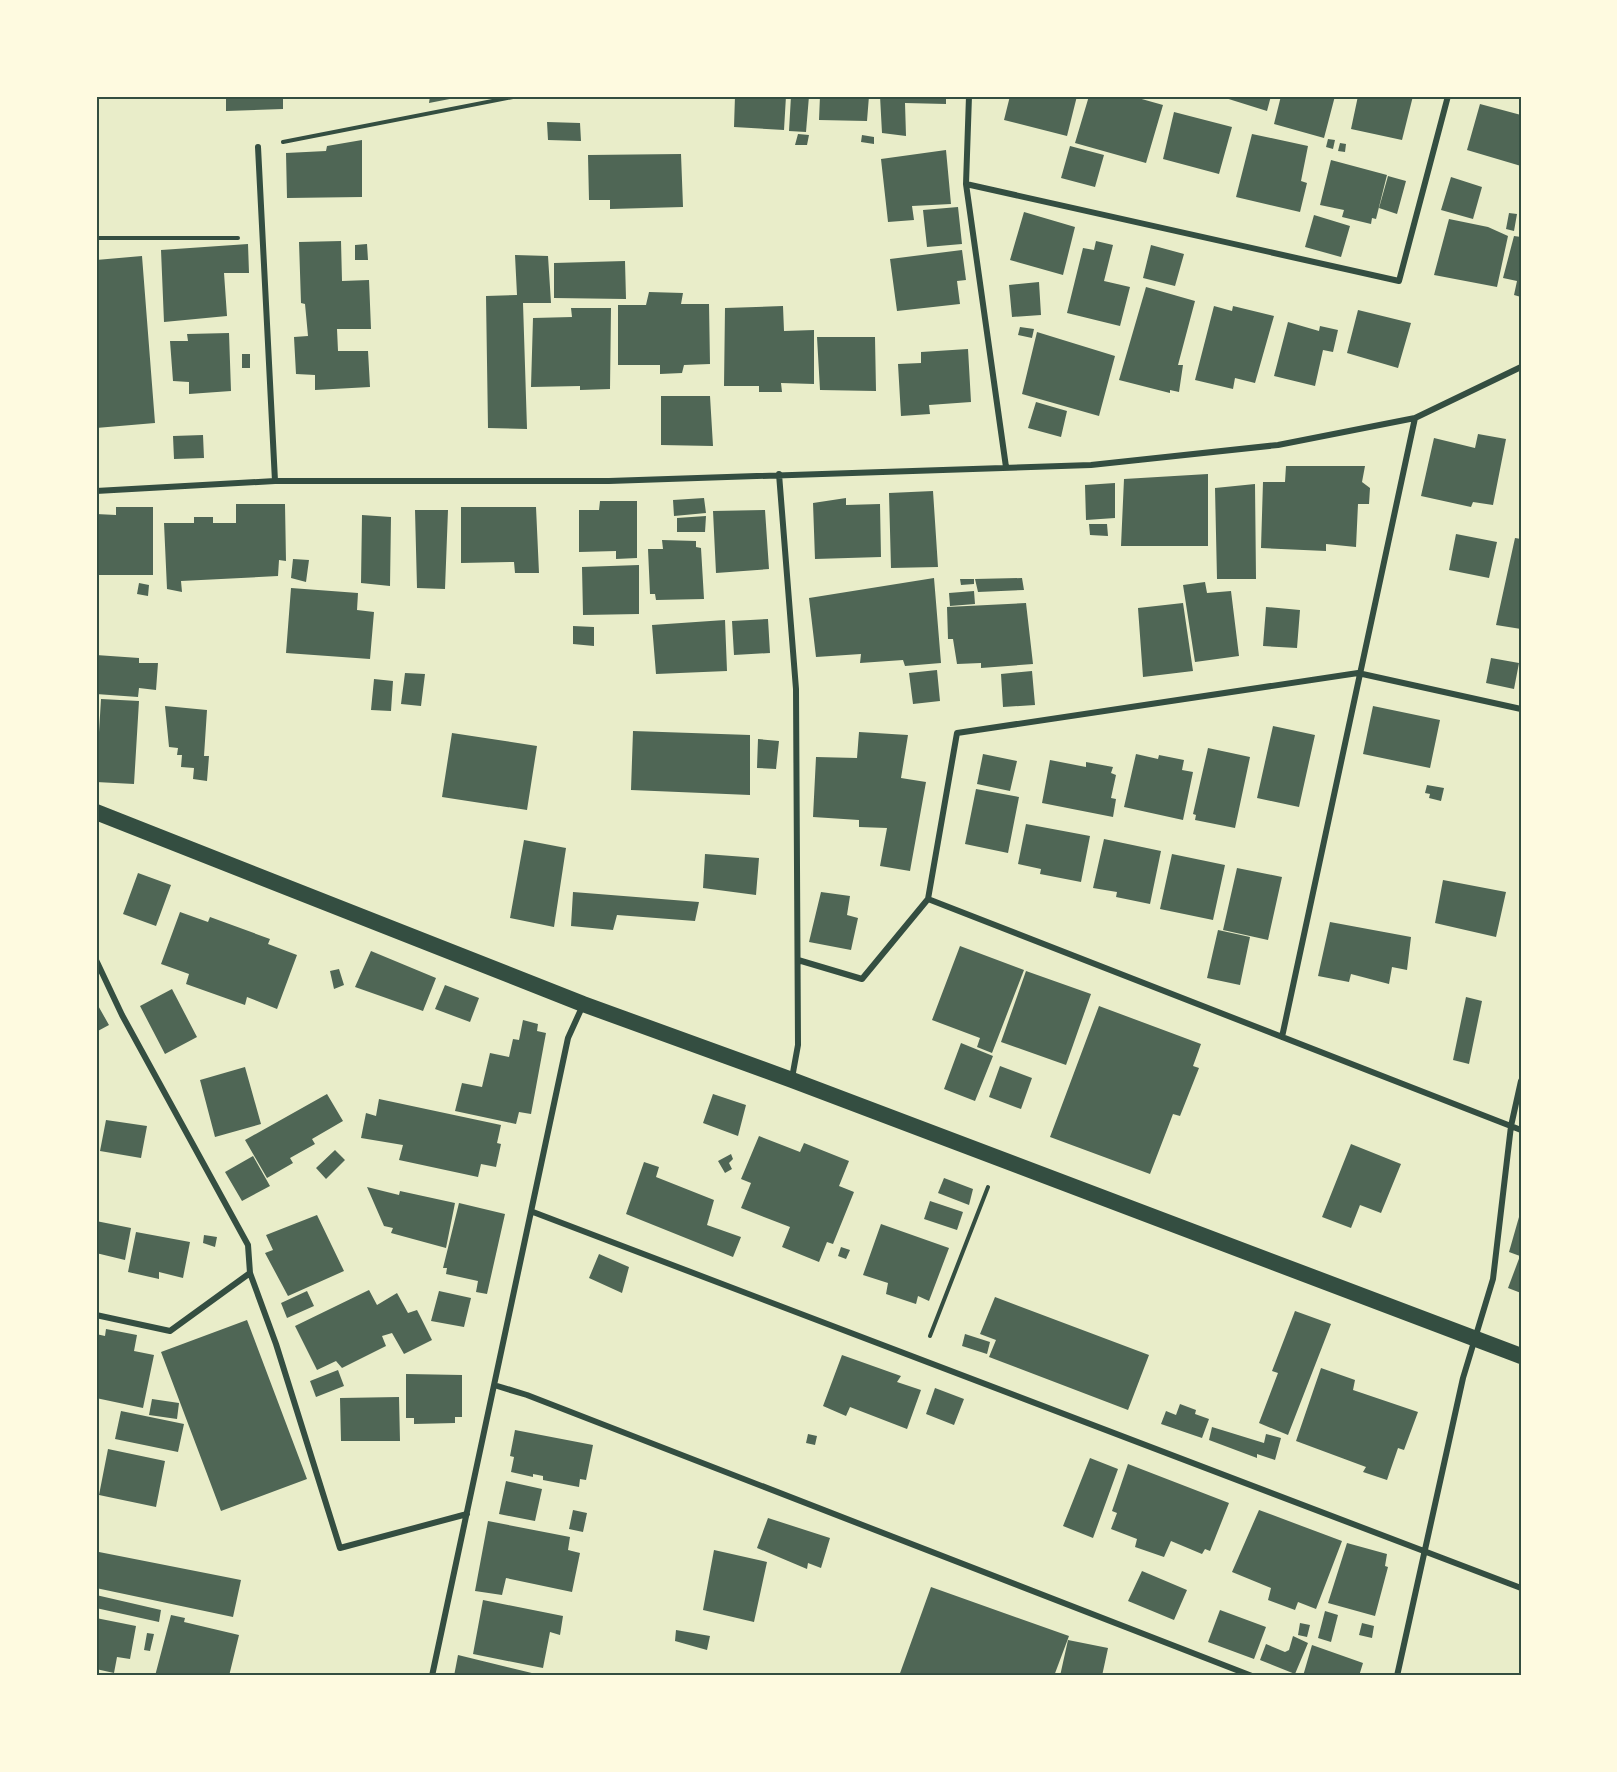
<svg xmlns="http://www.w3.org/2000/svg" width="1617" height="1772" font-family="'PT Sans Narrow',sans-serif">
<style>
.building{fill:#4f6655}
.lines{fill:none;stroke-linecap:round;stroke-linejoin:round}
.path{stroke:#344e41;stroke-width:4}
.minor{stroke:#344e41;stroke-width:6}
.trunk{stroke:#344e41;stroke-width:16}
.neatline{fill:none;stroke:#344e41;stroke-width:2}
</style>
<rect width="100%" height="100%" fill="#e9edc9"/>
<path class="building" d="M226,96h57v13l-57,2z
M430,96h30v1l-31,6z
M735,96h51l-2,34 -50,-3z
M791,96h18l-3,36 -17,-1z
M820,96h49l-2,25 -48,-1z
M880,96h66v8l-41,-1 1,33 -24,-3z
M1010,96h67l-10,40 -63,-16z
M1089,96h42l32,9 -17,58 -71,-20z
M1219,96h52l-4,15z
M1281,96h54l-11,42 -50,-14z
M1358,96h55l-11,44 -51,-11z
M1480,104l41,11v51l-54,-16z
M1174,112l58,15 -13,47 -56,-15z
M547,122l33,1 1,18 -33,-1z
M798,134l11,1 -2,10h-12z
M1252,134l56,12 -7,35 6,2 -7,29 -64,-15z
M862,135l12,2v7l-13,-2z
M1328,139l7,1 -2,9 -7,-2z
M362,140v57l-75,1 -1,-45 40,-2 1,-5z
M1340,143l6,1 -1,8 -7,-1z
M1070,146l34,9 -9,32 -34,-9z
M946,150l5,54 -39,2 2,14 -26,2 -7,-63z
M681,154l2,53 -73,2v-9h-21l-1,-45z
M1331,160l56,15 -11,44 -4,-1 -1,6 -29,-7 2,-7 -24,-5z
M1388,176l18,5 -9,33 -18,-6z
M1451,177l31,10 -9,32 -32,-9z
M958,207l4,37 -35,3 -4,-37z
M1024,212l51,15 -12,48 -53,-15z
M1509,213l8,1 -3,17 -8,-2z
M1314,215l36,11 -9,31 -36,-10z
M1449,219l39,8 20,9 -11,51 -63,-12z
M1514,236l7,1v60l-7,-2 3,-14 -14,-3z
M341,241l1,40 27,-1 2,49h-34l1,22h30l2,36 -55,3v-15l-19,-1 -2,-37 14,-1 -3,-32 -4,-1 -2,-61z
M1096,241l17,4 -9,36 26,6 -10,39 -53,-13 16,-65 11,2z
M248,244l1,29h-25l3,43 -63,6 -3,-72z
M367,244l1,16h-13v-15z
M1151,245l33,9 -9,32 -32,-8z
M962,250l4,30 -9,1 3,23 -63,7 -7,-52z
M515,255l33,1 3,47h-28l4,126 -39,-1 -2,-132 31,-1z
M142,256l13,167 -59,5v-168z
M625,261l1,38 -72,-1v-35z
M1039,282l2,33 -29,2 -3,-32z
M1146,287l49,14 -17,64h5l-4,27 -9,-2v3l-51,-13z
M649,292l34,1 -2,11h28l1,60 -26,1 -2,8 -22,1v-9h-42v-60h28z
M783,306l1,25 30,-1v54l-33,-1 1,9h-23v-6h-35l1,-78z
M1214,306l18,5 1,-5 41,10 -19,67 -20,-5 -2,11 -38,-9z
M571,308h40l-1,81 -30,1v-4l-49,1 2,-69 39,-1z
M1358,310l53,13 -13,45 -51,-15z
M1288,322l31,9 1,-5 18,4 -5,22 -10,-2 -8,36 -41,-10z
M1020,327l14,2 -2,9 -14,-3z
M1037,332l78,24 -16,60 -77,-22z
M229,333l2,58 -42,3v-12l-16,-1 -3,-40h18l-1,-7z
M817,337h58l1,54 -56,-1z
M968,349l3,53 -42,3 1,9 -29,2 -3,-52 23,-1v-11z
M242,354h8v14h-8z
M661,396h49l3,50 -52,-1z
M1036,402l31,9 -6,26 -33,-9z
M1478,434l28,5 -13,66 -20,-3 -2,5 -50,-11 13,-58 41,10z
M203,435l1,23 -30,1 -1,-23z
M1286,466h79l-3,16 8,6 -1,16h-11l-2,43 -30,-3v7l-65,-3 2,-66h22z
M1208,474v72h-87l3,-67z
M1115,483v35l-29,2 -1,-35z
M1255,484l1,95h-39l-2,-91z
M933,491l5,76 -47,1 -2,-75z
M704,498l2,15 -32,3 -1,-16z
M846,498v7l34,-1 1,53 -66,2 -2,-56z
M600,501h37v57l-21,1v-8l-37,1v-42h20z
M236,504h49l1,57 -7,-1 -1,16 -97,5 1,11 -15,-3 -3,-66h30v-6h19v6h23z
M116,507h37v68h-57v-61l20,1z
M461,507h75l3,66h-24l-1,-11 -53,1z
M415,510h33l-3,79 -28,-1z
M765,510l4,59 -53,4 -3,-62z
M362,515l29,2 -1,69 -29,-3z
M706,516l-1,16h-28v-14z
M1089,524h18l1,12 -18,-1z
M1456,534l41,8 -8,36 -40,-8z
M1515,538l6,1v90l-25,-4z
M662,540l34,1v6l5,1 3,51 -48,1 -1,-6h-5l-2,-45h15z
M293,559l16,1 -3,22 -15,-4z
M639,565v49l-56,1 -1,-48z
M934,578l7,85 -36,3 -2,-6 -43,3 1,-9 -45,3 -7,-59z
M1022,578l2,12 -46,2 -3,-13z
M960,579h14v5l-13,1z
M1205,582l2,11 24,-2 8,65 -44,6 -12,-77z
M139,583l10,2 -1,11 -11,-2z
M291,588l67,5 -1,17 17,2 -4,47 -84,-6z
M974,591l1,13 -25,2 -1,-13z
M1026,603l7,61 -52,4v-5l-24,1 -4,-25h-5l-1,-32z
M1183,603l10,68 -50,6 -5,-69z
M1266,607l34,3 -3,38 -34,-2z
M768,619l2,34 -36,2 -2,-34z
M725,620l2,51 -71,3 -4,-49z
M573,626l21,1v19l-21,-2z
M96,655l43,3v5h19l-2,27 -17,-2 -1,9 -42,-3z
M1491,658l28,5 -5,26 -28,-6z
M937,670l3,31 -27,3 -4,-31z
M1032,671l3,34 -32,2 -2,-33z
M405,673l20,1 -4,32 -20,-2z
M374,679l19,2 -2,30 -20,-1z
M101,699l38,2 -5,83 -38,-2z
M165,706l42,4 -3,46h5l-2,25 -14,-2 1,-11 -13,-1 1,-12h-5l1,-7 -9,-1z
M1373,706l67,14 -10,48 -67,-14z
M1273,726l42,9 -16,72 -42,-9z
M633,731l117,4v60l-119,-5z
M859,732l49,3 -7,43 25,4 -16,89 -30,-5 7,-38 -28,-1v-7l-46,-3 3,-60 41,1z
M452,733l85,13 -10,64 -85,-13z
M758,739l21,2 -3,28 -19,-1z
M1208,748l42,9 -15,71 -40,-8 1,-5 -3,-1z
M983,754l34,7 -7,30 -33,-7z
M1136,754l22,5 1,-4 25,5 -2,10 11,2 -10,48 -59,-13z
M1050,760l36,7v-5l27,5 -2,6 5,2 -5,23 5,1 -3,18 -71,-14z
M1427,785l17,3 -3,13 -12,-3 1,-4 -5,-1z
M976,789l43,8 -11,56 -43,-9z
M1026,824l64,12 -9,46 -41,-8 1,-5 -23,-5z
M1104,839l57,12 -11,53 -34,-7 1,-5 -24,-4z
M524,840l42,8 -12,79 -44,-9z
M705,854l54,4 -3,37 -53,-7z
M1172,854l53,11 -12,55 -53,-11z
M1237,868l45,9 -14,63 -45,-10z
M138,873l33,12 -15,41 -33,-12z
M1443,880l63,12 -10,45 -61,-14z
M573,892l126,10 -4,19 -78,-6 -4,15 -42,-4z
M821,892l29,4 -3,19 11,3 -7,32 -42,-8z
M180,912l28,10 2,-5 60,22 -2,5 29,11 -20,54 -30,-12 -2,8 -59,-21 3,-10 -28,-10z
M1330,922l81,15 -4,33 -15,-3 -3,17 -38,-10 -2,8 -31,-6z
M1218,930l32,7 -10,48 -33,-7z
M960,946l64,24 -32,83 -15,-6 3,-9 -48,-18z
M371,951l65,27 -13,33 -68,-24z
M339,969l5,16 -10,4 -4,-18z
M1026,971l65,23 -25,71 -65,-23z
M445,985l34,13 -9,24 -35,-13z
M172,989l25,48 -32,17 -25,-48z
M1466,997l16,4 -13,63 -16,-4z
M96,1002l13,23 -13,7z
M1099,1006l102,38 -8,22 6,2 -19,48 -7,-2 -23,60 -100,-37z
M523,1020l15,4 -1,7 9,2 -15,81 -12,-2 -3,12 -61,-13 7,-28 20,4 8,-34 19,4 4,-18 6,1z
M961,1043l32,13 -18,45 -31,-12z
M1000,1066l32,12 -11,31 -32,-12z
M245,1067l16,57 -46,13 -15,-57z
M327,1094l16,27 -31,18 3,5 -25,14 3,5 -26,15 -22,-38z
M713,1094l33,11 -8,31 -35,-13z
M379,1099l122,26 -4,18 4,1 -5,23 -15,-3 -3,13 -79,-17 4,-15 -42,-7 5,-25 10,3z
M106,1120l41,6 -6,32 -41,-7z
M759,1136l41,16 4,-9 45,18 -10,25 15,6 -21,52 -6,-2 -8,20 -37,-15 8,-20 -49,-19 10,-25 -10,-4z
M1351,1144l50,20 -20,49 -21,-8 -9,23 -29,-11z
M335,1150l10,10 -19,19 -10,-11z
M731,1154l2,5 -4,4 3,6 -7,4 -7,-12z
M253,1156l17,30 -28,15 -17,-29z
M644,1162l15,5 -3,10 58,23 -7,25 34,12 -8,20 -107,-43z
M944,1178l29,11 -4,16 -31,-12z
M367,1187l32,8 1,-4 55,12 -9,45 -55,-15 2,-5 -9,-2z
M930,1201l33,11 -6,18 -33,-11z
M459,1203l46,11 -18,80 -11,-2 2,-11 -32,-7 1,-6h-4z
M1521,1210v83l-13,-5 12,-32 -11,-4z
M317,1215l27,56 -56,25 -23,-43 8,-3 -7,-15z
M96,1221l35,7 -6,32 -29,-7z
M881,1224l68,24 -20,53 -11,-5 -2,8 -30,-10 2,-11 -25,-8z
M136,1232l54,10 -7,36 -24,-6v7l-31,-7z
M204,1235l13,2 -2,10 -12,-4z
M841,1247l9,3 -4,9 -8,-3z
M599,1254l30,13 -7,26 -33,-15z
M369,1290l8,15 20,-12 11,20 9,-3 15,30 -28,14 -12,-21 -10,3 4,10 -44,22 -6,-7 -19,9 -22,-44z
M307,1291l7,15 -27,12 -6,-15z
M439,1291l32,7 -7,29 -33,-6z
M995,1297l154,58 -21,55 -139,-53 7,-17 -16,-6z
M1295,1311l36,13 -43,111 -29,-12 19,-50 -6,-2z
M247,1320l60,159 -86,32 -60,-159z
M106,1329l31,6 -3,16 20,4 -11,53 -47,-10v-64l9,2z
M965,1334l25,8 -3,12 -25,-8z
M842,1355l59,21 -4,6 24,8 -14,39 -57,-22 -4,9 -23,-10z
M1321,1368l34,12 -2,10 65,22 -14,38 -6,-2 -11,32 -24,-8 3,-5 -70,-26z
M338,1370l6,16 -28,11 -6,-16z
M406,1374l56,1v42h-7v6l-41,1v-6h-8z
M935,1388l29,11 -10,26 -28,-11z
M399,1397l1,44h-59l-1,-43z
M152,1399l27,4 -2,16 -28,-4z
M1180,1404l16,6 -1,4 14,5 -7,19 -41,-14 5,-13 10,4z
M121,1411l63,13 -6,28 -63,-13z
M1212,1427l52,16 2,-9 15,4 -6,22 -18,-6v4l-48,-18z
M515,1430l78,15 -7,35 -6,-1 -1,8 -36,-7v-4l-10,-2v3l-22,-5 3,-15 -4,-1z
M808,1434l9,2 -2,9 -9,-2z
M108,1449l57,12 -9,46 -57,-12z
M1090,1458l28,11 -25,69 -30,-12z
M1128,1464l101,39 -19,48 -5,-2 -3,5 -31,-13 -7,16 -29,-10 2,-8 -26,-10 6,-16 -5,-2z
M506,1481l36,8 -7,32 -36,-7z
M573,1510l14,3 -4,19 -14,-3z
M1259,1510l83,31 -26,68 -18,-7 -3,8 -27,-10 3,-12 -39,-16z
M768,1518l62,20 -9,30 -13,-5 -1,6 -50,-21z
M488,1521l82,16 -2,13 12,3 -8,39 -66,-14 -4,17 -27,-4z
M1347,1543l40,11 -2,12 3,1 -13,49 -47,-13z
M714,1550l53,12 -13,60 -51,-12z
M99,1552l142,28 -8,37 -137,-29z
M1142,1571l45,19 -13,30 -46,-19z
M931,1587l138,49 -15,40h-155z
M96,1595l65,15 -2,12 -63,-14z
M483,1600l80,16 -3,19 -10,-3 -7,36 -70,-14z
M1220,1610l46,17 -12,32 -46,-17z
M1325,1611l13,4 -7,27 -13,-4z
M171,1615l14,3 -1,4 55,13 -10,41h-74z
M96,1618l40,8 -6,33 -13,-2 -3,16 -18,-4z
M1300,1623l10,2 -3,12 -9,-2z
M1362,1623l12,3 -2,12 -13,-3z
M676,1630l34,6 -3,14 -32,-9z
M147,1633l7,1 -4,17 -6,-1z
M1293,1636l15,7 -13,31 -35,-14 6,-16 19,8 4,-2z
M1068,1640l40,8 -6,28h-42z
M1312,1645l51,18 -4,13h-56z
M458,1655l82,20v1h-86z"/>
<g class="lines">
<path class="path" d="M283,142l235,-46
M96,238h142
M930,1336l58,-149"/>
<path class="minor" d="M969,96l-3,88 40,283
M258,147l17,334
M966,184l433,97 49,-185
M779,474l17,215 2,356 -6,33
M96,491l179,-10h334l482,-16 187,-20 137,-27 106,-51
M928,899l29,-166 401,-60 163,36
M96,960l26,55 126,230 2,28 26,71 64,204 127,-34
M798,960l64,19 66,-80 593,231
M1282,1037l133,-619
M533,1212l988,376
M96,1315l74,16 80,-58
M494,1385l33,10 725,281
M432,1676l136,-638 15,-33
M1397,1676l66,-298 30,-99 18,-153 10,-45"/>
<path class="trunk" d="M96,812l487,192 209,76 729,276"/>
</g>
<rect width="1617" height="1772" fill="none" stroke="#fefae0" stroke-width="195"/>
<rect x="98" y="98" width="1422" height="1576" class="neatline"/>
</svg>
